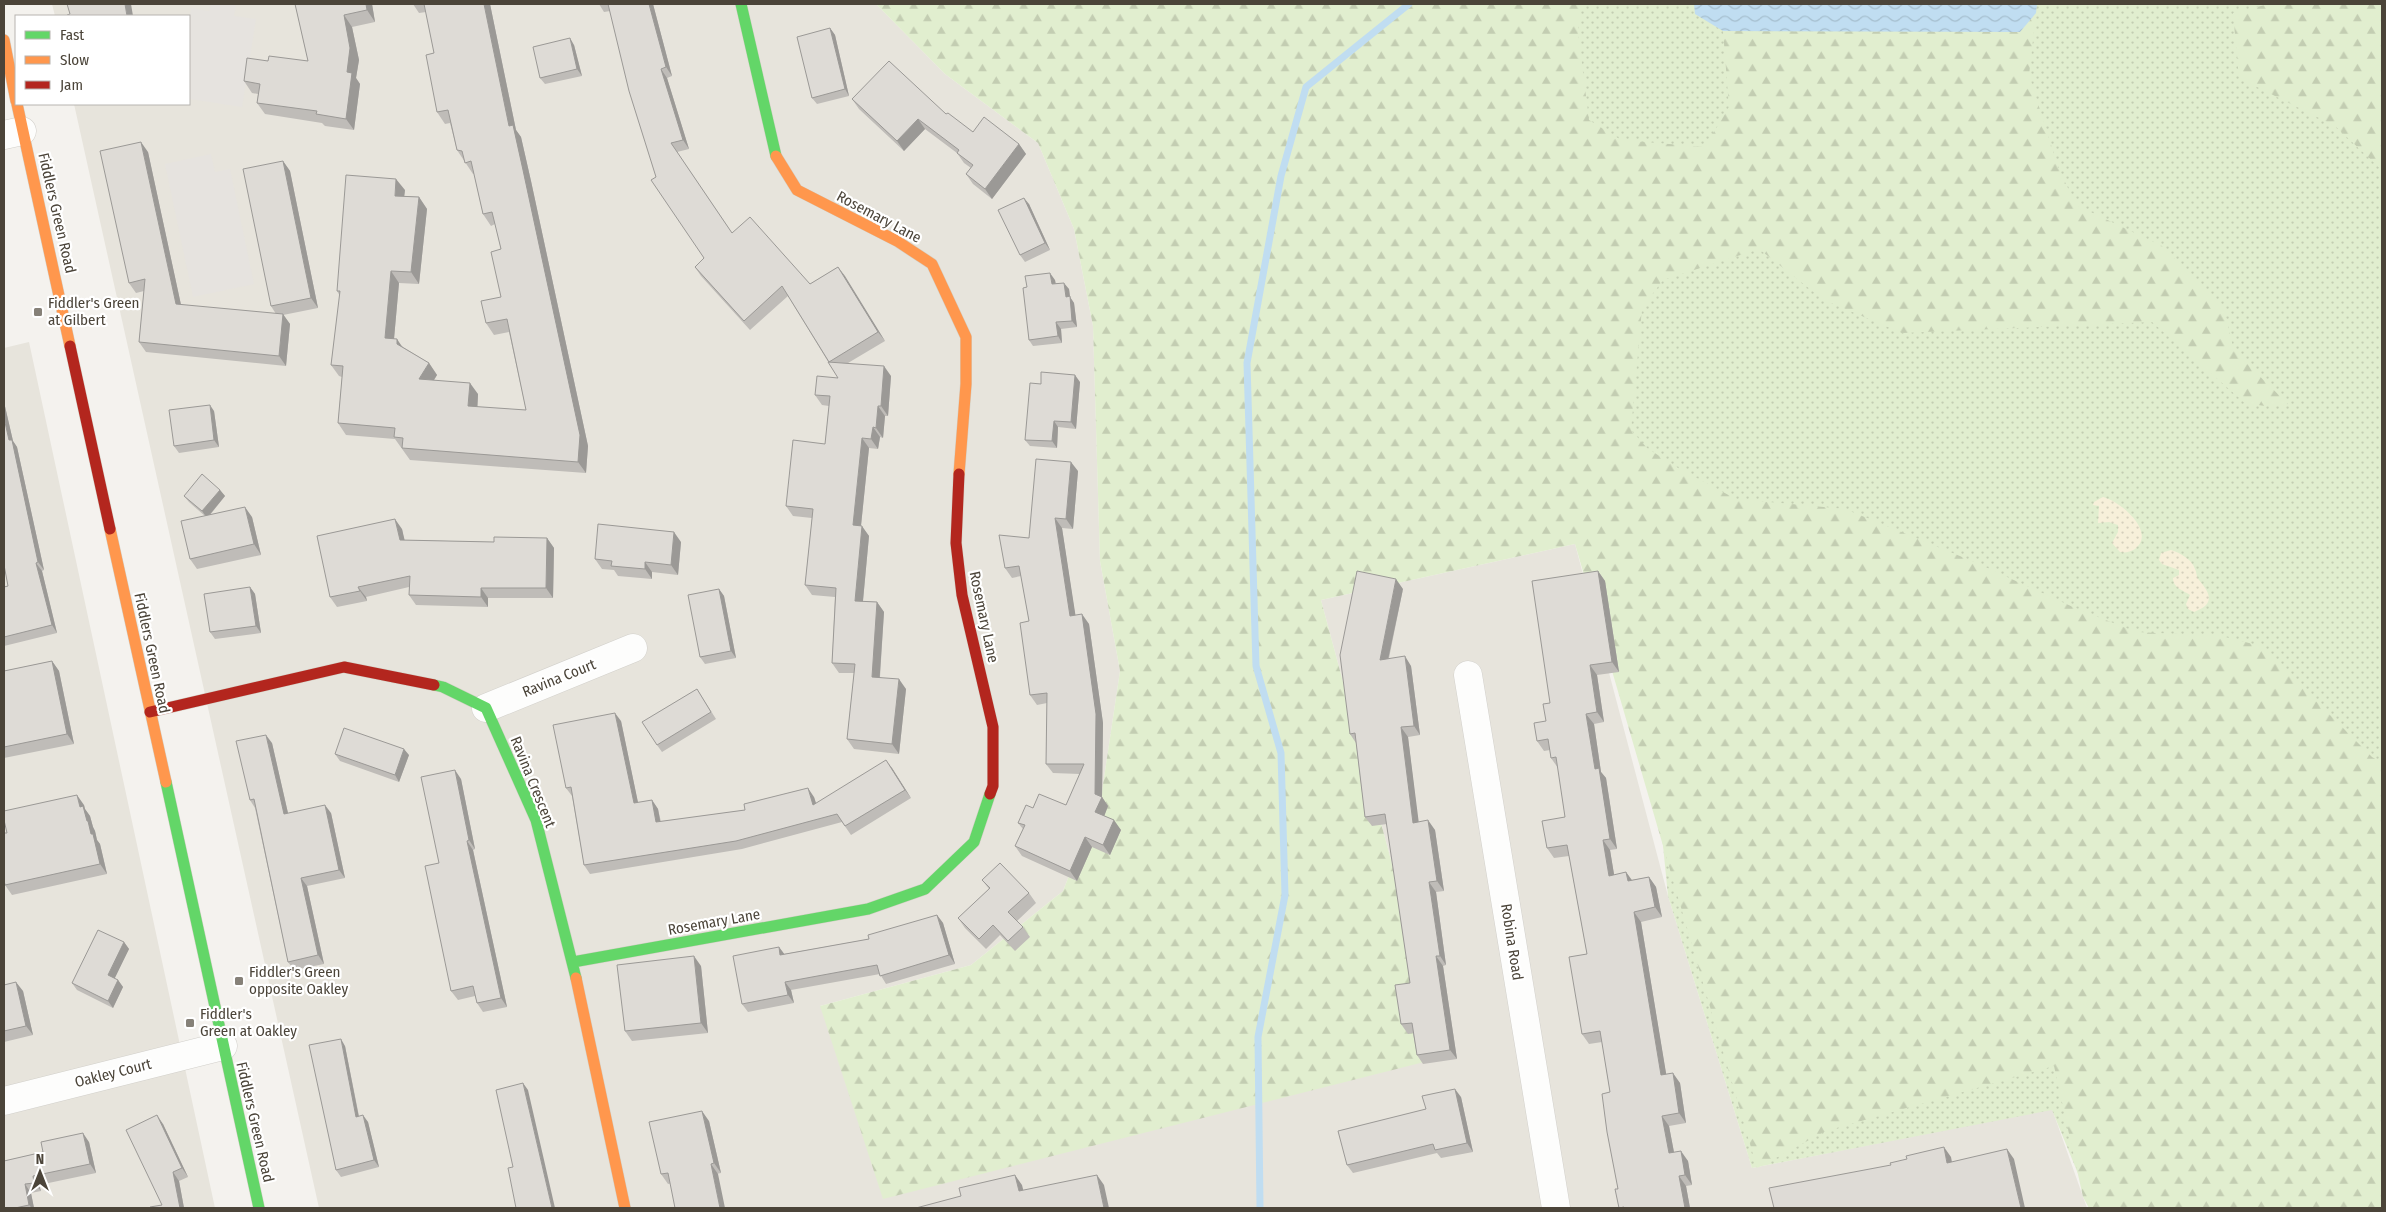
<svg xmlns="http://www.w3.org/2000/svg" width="2386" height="1212" font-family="'Fira Sans Condensed',sans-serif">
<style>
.residential{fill:#e7e4dc}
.grass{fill:url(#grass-dots)}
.forest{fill:url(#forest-firs)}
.sand{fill:url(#sand-dots)}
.parking{fill:#e6e3df}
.water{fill:url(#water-waves)}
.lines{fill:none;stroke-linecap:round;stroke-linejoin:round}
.stream{stroke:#c0ddf1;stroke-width:7}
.street-casing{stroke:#d2d0cb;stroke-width:29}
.fast-casing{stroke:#d3cfc5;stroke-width:12}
.slow-casing{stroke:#d3cfc5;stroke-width:12}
.jam-casing{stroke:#d3cfc5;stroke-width:12}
.street{stroke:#fdfdfc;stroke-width:28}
.fast{stroke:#63d668;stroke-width:11}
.slow{stroke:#ff974d;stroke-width:11}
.jam{stroke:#b3261e;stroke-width:11}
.wall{fill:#bfbcb8}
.shaded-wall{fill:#9b9996}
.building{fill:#dedbd6;stroke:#9b9996}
.poi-dot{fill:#868178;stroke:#fff;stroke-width:2}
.labels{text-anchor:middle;stroke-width:4.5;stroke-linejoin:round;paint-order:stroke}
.street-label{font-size:15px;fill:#4b4439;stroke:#fff}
.poi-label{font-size:15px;fill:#4b4439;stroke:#fff;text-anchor:start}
</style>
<defs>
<pattern id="grass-dots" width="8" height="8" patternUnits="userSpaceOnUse" patternTransform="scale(1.25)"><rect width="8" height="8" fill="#e1eecf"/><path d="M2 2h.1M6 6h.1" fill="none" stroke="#c3cdb2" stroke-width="1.8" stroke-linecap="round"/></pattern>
<pattern id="forest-firs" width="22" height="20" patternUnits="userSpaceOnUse" patternTransform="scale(1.25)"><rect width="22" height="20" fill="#e1eecf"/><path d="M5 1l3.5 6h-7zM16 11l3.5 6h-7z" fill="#c3cdb2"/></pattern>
<pattern id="sand-dots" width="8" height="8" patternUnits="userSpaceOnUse" patternTransform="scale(1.25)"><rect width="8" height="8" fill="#f7f0da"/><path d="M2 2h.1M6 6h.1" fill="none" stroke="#d5cfbc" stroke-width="1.8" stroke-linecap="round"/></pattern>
<pattern id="water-waves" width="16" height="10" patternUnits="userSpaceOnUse" patternTransform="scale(1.25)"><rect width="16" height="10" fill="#c0ddf1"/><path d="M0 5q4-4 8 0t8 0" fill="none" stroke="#a6bfcf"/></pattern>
</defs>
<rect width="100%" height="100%" fill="#f4f2ee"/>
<path class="residential" d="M52,4h824l69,70 93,69 36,86 19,97 7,235 20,110 -18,120 -39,100 -92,74 -151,41 624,51 -123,-457 254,-56 93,352 84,272 300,-59 35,99h-1768l-245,-1104h115v-88h-134z
M29,342l186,866h-211v-860z"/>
<path class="grass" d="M1457,4h925v1204h-290l-40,-98 -300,58 -84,-272 -17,-172z"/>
<path class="forest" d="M876,4h705l-3,28 11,88 32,20 84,7 24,-40 -6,-76 297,1 16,-19 -7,62 29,92 18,38 86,41 62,63 10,42 54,53 -23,2 -20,-3 -93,-81 -250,11 -78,-33 -65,-51 -96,31 -21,28 -11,122 16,18 31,20 58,31 109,10 127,52 101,46 63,25 85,4 40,10 111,111 10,6v445h-293l-6,-11 -29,-131 -228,65 -69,37 -182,-624 -254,56 123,457 -561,142 -63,-193 151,-41 92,-74 39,-100 18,-120 -20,-110 -7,-235 -19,-97 -36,-86 -93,-69z
M2269,4h113v166l-47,-44 -96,-48 -6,-65z"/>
<path class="sand" d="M2103,497c17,4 54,35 32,52 -5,3 -10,4 -15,3l-8,-9 6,-11v-7l-9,-3 -11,1 1,-17 -6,-1 1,-3z
M2171,550c9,3 21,9 24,19 2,4 1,7 4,11 11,13 17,24 -5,32l-6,-3 -2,-5 4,-9c-7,-5 -17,-7 -17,-17l6,-3v-5l-17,-6 -3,-4 2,-7z"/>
<path class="parking" d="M211,4l25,1 -2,11 22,3 -14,88 -53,-8v-76l2,-15 18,3z
M211,154l4,18 15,-3 24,115 -61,13 -28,-133z"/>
<path class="water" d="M1694,4h343l-1,9 -16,19 -297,-1 -28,-17z"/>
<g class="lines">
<path class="stream" d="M1260,1208l-2,-171 27,-142 -4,-142 -25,-87 -9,-303 34,-187 25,-89 103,-83"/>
<defs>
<path id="street" d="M4,135l18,-4
M1468,675l88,533
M486,708l147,-60
M4,1101l219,-55"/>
<path id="fast" d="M741,4l35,152
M434,685l9,2 43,21 50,112 40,158
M166,782l93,426
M573,962l295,-53 57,-20 49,-47 16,-48"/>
<path id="slow" d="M4,40l12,61
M17,104l53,242
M776,156l21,34 100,51 35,23 34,73v47l-7,90
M110,529l56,253
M576,978l49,230"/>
<path id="jam" d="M70,346l40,183
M959,474l-3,69 6,52 31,132v59l-3,8
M150,712l194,-45 90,18"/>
</defs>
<use href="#street" class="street-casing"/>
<use href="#fast" class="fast-casing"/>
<use href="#slow" class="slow-casing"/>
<use href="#jam" class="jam-casing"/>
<use href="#street" class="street"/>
<use href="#fast" class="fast"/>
<use href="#slow" class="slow"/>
<use href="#jam" class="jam"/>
</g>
<path class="wall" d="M295,4h77l3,18 -23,5 7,33 -3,18 4,6 -6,46 -29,-4 -3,-3 -57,-9 -8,-11 1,-9 -6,-1 -8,-12 24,-20h40z
M413,4h77l26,126 5,7 10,44 57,265 -2,27 -176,-13 -15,-21 -49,-4 -8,-12 4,-46 -3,-1 -8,-11 9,-69 -3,-5 68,-101 -1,6 15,1 8,12 -8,75 -20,-1 -5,56 9,8 26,16 8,12 -3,5 44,14 -1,13 49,3 -17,-78 -15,3 -8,-12 15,-26v-48l-6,-25 -4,2 -8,-12 -9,-40h-1l-16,-24 -7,-27 -5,1 -8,-12 -3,-59 -8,-41 -7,1z
M599,4h54l19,72 -5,2 22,71 -12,3 55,81 78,51 28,-17 47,74 -37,22 43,13 -3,40h-3l-2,22 -3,-1 -2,12 -9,-1 -8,78 8,10 -6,65 14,1 7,10 -4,65 26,12 -7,65 -45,-5 -7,-10 7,-66h-15l-7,-10 3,-66 -23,-2 -7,-10 7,-67 -19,-2 -7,-10 39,-62 4,-38 -7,-1 -7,-10 23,-17 -50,-82 -38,34 -49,-54 -6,-9 9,-9 -48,-81 -46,-166 -6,1z
M830,28l5,7 14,61 -32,8 -5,-6z
M574,45l8,31 -37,8 -5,-6z
M852,99l94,15 27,18 46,12 7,10 -34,45 -19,-15 -7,-10 5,-6 -7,-5 -7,-10 -32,-24 -21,22 -45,-42z
M148,152l33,153 95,9 -5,-8 12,-145 7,10 28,137 -35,7 7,9 -4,42 -140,-14 -7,-10 5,-51 -8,2 -7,-10z
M1029,204l21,46 -25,12 -5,-7z
M1055,280l1,3 13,6 1,8 4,6 3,24 -16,2 1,14 -29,3 -4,-6 -2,-53z
M1080,382l-4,47 -18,-2 -1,21 -27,-2 -5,-6 16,-56z
M4,402l9,39 4,6 27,123 -2,1 15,62 -53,13v-59l4,-1 -4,-21z
M214,411l5,36 -40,6 -5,-7z
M1078,471l-5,58 -11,-1 13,87 14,9 14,99 -1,74 6,9 -4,10 17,14 -11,25 -18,-8 -15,34 -55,-25 -7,-10 8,-17 -5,-6 15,-15 33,-3 14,-31 -27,-1 -7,-9 1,-61 -10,2 -7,-10 -1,-74 -8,-45 -9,2 -7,-10 24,-30z
M220,490l5,6 -15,19 42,2 9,38 -64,14 -7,-10 15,-43 -16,-14 -5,-6z
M402,529l2,11 90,2 53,-4 7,10 -1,50h-65v9l-72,-2 -7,-10v-8l-43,10 1,4 -30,6 -7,-10z
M681,542l-3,33 -26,-3v7l-34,-3 -4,-6 -12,-1 -7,-10z
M1598,571l7,10 14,91 -22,3 7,47 -10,2 7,48 5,6 11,71 -7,1 4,25 12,-3 6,8 17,-3 7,10 6,30 -21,5 25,152 14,9 6,40 -17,3 5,26 14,9 4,24 -6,1 4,22h-71l-9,-116 -8,-50 -13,2 -7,-10 5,-80 -18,-98 -15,2 -7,-10 18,-31 -7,-49 -7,-10 -1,-8 -6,1 -7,-10 9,-20 4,-18z
M250,587l5,7 6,39 -46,6 -5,-7z
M719,589l5,7 12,62 -31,6 -5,-7z
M1403,589l-14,69 22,8 9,69 -12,2 10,85 17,8 9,61 -8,1 10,73 -3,1 14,93 -34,5 -6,-9 -4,-22 -5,1 -7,-10 9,-41 -23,-159 -15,2 -7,-9 -9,-74 -6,-9z
M52,661l7,10 15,73 -70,14v-87z
M697,689l19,30 -54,33 -5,-7z
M621,721l17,82 14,-3 6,9 3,13 84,-12 69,-13 2,6 76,-35 19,30 -60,37 -9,-13 -100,27 -152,25 -6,-9 -12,-69 -6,-8z
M272,743l16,70h43l14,65 -38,8 17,78 -30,6 -6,-8 -33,-154 -5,-8z
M335,754l74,1 -10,27 -59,-21z
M461,779l14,70 -2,1 34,157 -24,5 -6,-9 -2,-7 -17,4 -7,-9 -12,-128z
M84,805l1,4 5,7 3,11 2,4 2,9 3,4 7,30 -95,21 -7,-10z
M982,880l47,13 7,10 -19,18 6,6 7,10 -15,14 -15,-16 -14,14 -21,-21 -7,-10 31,-29z
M937,915l6,8 12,41 -69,20 -6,-10 -89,16 3,13 -46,9 -6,-8 37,-57 5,7 85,-15z
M124,942l5,7 -15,29 4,2 5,7 -10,21 -36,-18 -5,-7z
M701,966l7,67 -76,8 -7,-10z
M4,985l19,6 10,44 -29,7z
M345,1046l14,70 9,6 11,45 -38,10 -5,-7z
M1461,1097l12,55 -32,6 -4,-5 -84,20 -6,-8 79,-56z
M709,1121l12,52 -53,11 -7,-10z
M163,1124l25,53 -9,4 5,27h-34l12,-3z
M89,1142l7,31 -57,12 2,6 -10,2 3,15h-30v-47z"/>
<path class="shaded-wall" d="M125,4h6l2,12h-6z
M366,4h6l3,18 -8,-12z
M484,4h6l26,126 5,7 10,44 57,265 -2,27 -8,-11z
M649,4h4l19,72 -6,-9z
M344,15l8,12 7,33 -3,18 4,6 -6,46 -8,-11 1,-47z
M830,28l5,7 14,61 -4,-7z
M570,38l4,7 8,31 -5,-7z
M661,69l6,9 22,71 -6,-9z
M918,119l7,10 -21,22 -7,-10z
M141,142l7,10 35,162 -7,-10z
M1019,144l7,10 -34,45 -7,-10z
M283,161l7,10 28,137 -7,-10z
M396,179l9,11 -2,17 -8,-11z
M419,197l8,12 -8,75 -8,-12z
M1024,198l5,6 21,46 -5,-7z
M838,267l7,9 40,65 -7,-9z
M391,271l8,12 -6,67 -8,-12z
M1050,273l5,7 1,11 -4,-7z
M1064,283l5,6 1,8 4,6 3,24 -5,-6 -6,-24z
M283,314l7,10 -4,42 -7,-10z
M1056,322l5,7 1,14 -4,-7z
M397,339l8,12 -8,-7z
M429,363l8,12 -10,16 -8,-12z
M884,366l7,10 -3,40 -7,-10z
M1075,375l5,7 -4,47 -5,-7z
M470,383l8,11 -1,24 -9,-12z
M4,402l9,39 4,6 27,123 -6,-8 -29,-122 -5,-22z
M210,405l4,6 5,36 -5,-7z
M878,406l7,10 -2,22 -7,-10z
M1054,421l4,6 -1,21 -5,-7z
M873,427l7,10 -2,12 -7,-10z
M862,438l7,10 -9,87 -7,-10z
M1071,462l7,9 -5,58 -7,-10z
M220,490l5,6 -18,22 -5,-7z
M245,507l7,10 9,38 -7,-11z
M1055,518l7,10 15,97 -7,-9z
M395,519l7,10 5,21 -7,-10z
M862,526l7,10 -7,75 -7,-10z
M674,532l7,10 -3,33 -7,-10z
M547,538l7,10 -1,50 -7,-10z
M645,562l7,10v7l-7,-10z
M36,563l6,8 15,62 -5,-8z
M1598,571l7,10 14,91 -7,-10z
M1396,579l7,10 -17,80 -6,-9z
M250,587l5,7 6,39 -5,-7z
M358,587l8,10 1,4 -7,-10z
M481,588l7,10v9l-7,-10z
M719,589l5,7 12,62 -5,-7z
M877,602l7,10 -5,75 -7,-10z
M1082,614l7,10 14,99 -1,74 6,9 -6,16 -7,-10v-18z
M1405,656l6,10 9,69 -6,-9z
M52,661l7,10 15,73 -7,-10z
M1590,665l7,10 7,47 -7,-10z
M899,679l7,10 -7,65 -7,-10z
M615,713l6,8 19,91 -6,-9z
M1586,714l8,10 7,48 5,6 11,71 -7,-10 -15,-70z
M1401,727l7,10 12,95 -7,-9z
M266,735l6,8 18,79 -6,-8z
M404,749l5,6 -10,27 -4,-7z
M886,760l6,8 19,30 -6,-8z
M455,770l6,9 14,70 -6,-9z
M808,788l6,9 5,16 -6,-8z
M77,795l7,10 1,4 5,7 3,11 2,4 2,9 3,4 7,30 -7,-10 -13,-43 -7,-14z
M652,800l6,9 4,22 -6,-9z
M325,805l6,8 14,65 -6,-8z
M1114,820l7,10 -11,25 -7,-10z
M1428,820l7,10 9,61 -7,-10z
M1085,837l7,10 -15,34 -7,-10z
M1603,840l7,10 6,36 -7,-10z
M467,841l6,9 34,157 -6,-9z
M1626,872l7,10 -5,-1z
M1649,877l7,10 6,30 -7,-10z
M301,878l6,8 17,78 -6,-9z
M1429,882l7,10 10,73 -6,-9z
M1634,912l7,10 27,163 -7,-10z
M937,915l6,8 12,41 -6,-9z
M124,942l5,7 -16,33 -5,-7z
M779,947l6,8h-5z
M694,956l7,10 7,67 -7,-10z
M1436,956l7,10 14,93 -7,-9z
M118,980l5,7 -10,21 -5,-7z
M16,982l7,9 10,44 -7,-9z
M785,982l6,8 3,13 -6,-8z
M341,1039l4,7 15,77 -4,-6z
M1673,1073l7,10 6,40 -7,-10z
M523,1083l5,7 27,118h-3z
M1455,1089l6,8 12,55 -6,-9z
M702,1111l7,10 12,52 -7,-10z
M157,1115l6,9 25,53 -6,-9z
M363,1115l5,7 11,45 -5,-7z
M1662,1116l7,10 7,37 -7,-10z
M83,1133l6,9 7,31 -6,-9z
M1944,1147l7,10 3,16 -7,-10z
M2007,1149l7,10 11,49h-4z
M1681,1151l7,10 4,24 -7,-10z
M711,1164l7,10 7,34h-5z
M173,1172l6,9 5,27h-4z
M1015,1175l7,10 4,16 -7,-10z
M1097,1175l7,10 5,23h-5z
M33,1176l6,9 2,6 -7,-8z
M1679,1176l7,10 4,22h-5z
M25,1184l6,9 3,15h-2l-3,-3z"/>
<path class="building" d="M67,4h58l2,12h-60v-1l3,-1z
M295,4h71l1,6 -23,5 6,33 -3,24 5,1 -6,46 -30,-5 1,-3 -60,-8 3,-19 -16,-3 3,-23 21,3 1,-5 39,5z
M424,4h60l25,122 4,-1 10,45 57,265 -2,27 -176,-14 1,-10 -9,-1 1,-9 -57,-5 5,-57 -12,-1 9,-74h-3l9,-116 50,4 -1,17 24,1 -8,75 -20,-1 -6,67 12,1v5l32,19 -10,16 51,4 -2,23 58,4 -19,-91 -21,4 -5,-22 20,-4 -10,-45 10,-3 -9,-37 -9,2 -12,-53 -6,2 -3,-12 -5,-1 -9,-40 -11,2 -11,-57 8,-2z
M608,4h41l17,63 -5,2 22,71 -12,3 61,90 18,-16 60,67 28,-17 40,65 -49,30 -47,-76 -38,35 -49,-54 9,-9 -53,-78 5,-3 -27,-86z
M830,28l15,61 -33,9 -15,-61z
M570,38l7,31 -37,9 -7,-31z
M889,61l57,53 2,-1 25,19 11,-15 35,27 -34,45 -19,-15 7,-9 -16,-12 2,-3 -41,-31 -21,22 -45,-42z
M141,142l35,162 107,10 -4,42 -140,-14 6,-63 -16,4 -29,-132z
M283,161l28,137 -40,8 -28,-137z
M1024,198l21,45 -25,12 -22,-45z
M1050,273l2,11 12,-1 2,14 4,-1 2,25 -16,1 2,14 -29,4 -6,-52 4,-1 -2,-11z
M828,362l56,4 -3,40h-3l-2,22 -3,-1 -2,12 -9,-1 -9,87 9,1 -7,75 22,1 -5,75 27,2 -7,65 -45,-5 8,-75 -23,-1 4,-75 -31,-3 8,-76 -27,-3 7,-66 32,4 5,-48 -15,-1 2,-19 21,2z
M1041,372l34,3 -4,47 -17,-1 -2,20 -27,-1 5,-57 11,1z
M210,405l4,35 -40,6 -5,-36z
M4,418l5,22h3l26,122 -2,1 16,62 -48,12v-50l4,-1 -4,-21z
M1036,459l35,3 -5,57 -11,-1 15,98 12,-2 14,100 -1,80 7,3 -7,15 19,8 -11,25 -18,-8 -15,34 -55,-25 10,-21 -7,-2 8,-18 7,3 6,-14 27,11 18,-41h-38l1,-71 -17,2 -10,-72 9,-2 -10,-55 -14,2 -6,-33 30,3z
M202,474l18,16 -18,21 -18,-15z
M245,507l9,37 -64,15 -9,-38z
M395,519l5,21 94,2v-5l53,1 -1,50h-65v9l-72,-2 1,-19 -52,11 2,4 -30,6 -13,-61z
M598,524l76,8 -3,33 -26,-3v7l-34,-3 1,-5 -17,-2z
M1357,571l39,8 -16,81 25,-4 9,70 -13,1 12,96 15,-3 9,61 -8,1 11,74h-4l14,94 -33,5 -5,-32 -11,1 -6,-39 15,-2 -25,-169 -20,3 -10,-84 -5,1 -10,-79z
M1598,571l14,91 -22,3 7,47 -11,2 9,55 4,-1 11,71 -7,1 6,36 17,-4 2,9 21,-4 6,30 -21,5 27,163 12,-2 6,40 -17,3 7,37 12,-2 4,24 -6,1 6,32h-61v-1l-5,1 -4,-19h3l-11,-57 -5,-38 8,-2 -10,-61 -18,3 -13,-77 18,-3 -20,-109 -20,3 -5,-27 23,-4 -9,-60 -5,1 -3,-19 -11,2 -3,-18 12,-2 -3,-17 7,-1 -18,-122z
M250,587l6,39 -46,6 -6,-38z
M719,589l12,62 -31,6 -12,-62z
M52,661l15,73 -63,13v-76z
M697,689l14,23 -54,33 -15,-23z
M615,713l19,90 18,-3 4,22 89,-12 -1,-6 64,-16 5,17 73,-45 19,30 -60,36 -8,-12 -101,27 -152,24 -13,-78 -5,1 -13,-63z
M344,728l60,21 -9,26 -60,-21z
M266,735l18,79 41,-9 14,65 -38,8 17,77 -30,7 -34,-163 -4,1 -14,-59z
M455,770l14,70 -2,1 34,157 -24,5 -4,-17 -22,5 -26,-125 14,-3 -18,-86z
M77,795l3,12 3,-1 4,15h1l3,13h2l7,30 -95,21 -1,-5v-47h3l-3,-13v-9z
M1000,863l29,30 -21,19 15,15 -15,14 -15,-16 -14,14 -21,-21 32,-30 -8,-8z
M937,915l12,40 -69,21 -3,-11 -92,17 3,13 -46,9 -9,-48 46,-9 1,8 89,-16 -1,-4z
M98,930l26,12 -16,33 10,5 -10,21 -36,-18z
M694,956l7,67 -76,8 -8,-66z
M16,982l10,44 -22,5v-46z
M341,1039l15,78 7,-2 11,45 -38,10 -27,-125z
M523,1083l29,125h-36l-8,-40 5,-1 -17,-77z
M1455,1089l12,54 -32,7 -2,-6 -86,21 -9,-34 88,-22 -4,-13z
M702,1111l12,52 -3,1 9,44h-45l-7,-35 -7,1 -12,-52z
M157,1115l25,53 -9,4 7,36h-30v-1l12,-2 -36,-75z
M83,1133l7,31 -57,12 1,7 -9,1 4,21 -14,3h-11v-47l39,-9 -2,-10z
M1944,1147l3,16 60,-14 14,59h-247l-5,-20 122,-23 -1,-2 17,-4 -1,-3z
M1015,1175l4,16 78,-16 7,33h-188l45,-12 -2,-8z"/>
<g class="poi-dot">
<rect x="33" y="307" width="10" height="10" rx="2.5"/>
<rect x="234" y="976" width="10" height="10" rx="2.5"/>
<rect x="185" y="1018" width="10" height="10" rx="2.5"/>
</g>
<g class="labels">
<g class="street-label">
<text transform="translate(57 213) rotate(77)" y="5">Fiddlers Green Road</text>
<text transform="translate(879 217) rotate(28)" y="5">Rosemary Lane</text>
<text transform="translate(984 617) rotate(78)" y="5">Rosemary Lane</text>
<text transform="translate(152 653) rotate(78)" y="5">Fiddlers Green Road</text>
<text transform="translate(559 678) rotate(-22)" y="5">Ravina Court</text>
<text transform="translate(533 782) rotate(68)" y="5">Ravina Crescent</text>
<text transform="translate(714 922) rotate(-10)" y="5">Rosemary Lane</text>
<text transform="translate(1512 942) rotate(81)" y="5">Robina Road</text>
<text transform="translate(113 1073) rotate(-14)" y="5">Oakley Court</text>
<text transform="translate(255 1122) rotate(77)" y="5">Fiddlers Green Road</text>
</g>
<g class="poi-label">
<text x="48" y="308">Fiddler's Green<tspan x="48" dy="17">at Gilbert</tspan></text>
<text x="249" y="977">Fiddler's Green<tspan x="249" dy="17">opposite Oakley</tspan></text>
<text x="200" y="1019">Fiddler's<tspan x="200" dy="17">Green at Oakley</tspan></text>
</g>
</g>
<rect width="2386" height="1212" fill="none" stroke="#4b4439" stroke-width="10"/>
<rect x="15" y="15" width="175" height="90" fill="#ffffff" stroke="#b7b4b0"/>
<rect x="25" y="31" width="25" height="8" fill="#63d668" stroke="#b7b4b0"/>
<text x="60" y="40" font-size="15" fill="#4b4439">Fast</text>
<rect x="25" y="56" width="25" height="8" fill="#ff974d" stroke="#b7b4b0"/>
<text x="60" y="65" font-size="15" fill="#4b4439">Slow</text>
<rect x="25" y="81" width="25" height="8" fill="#b3261e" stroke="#b7b4b0"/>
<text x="60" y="90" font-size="15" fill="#4b4439">Jam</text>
<g transform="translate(40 1172)" stroke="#ffffff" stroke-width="4" paint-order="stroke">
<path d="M0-4L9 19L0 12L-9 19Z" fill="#4b4439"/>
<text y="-8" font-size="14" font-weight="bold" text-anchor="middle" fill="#4b4439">N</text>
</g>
</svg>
